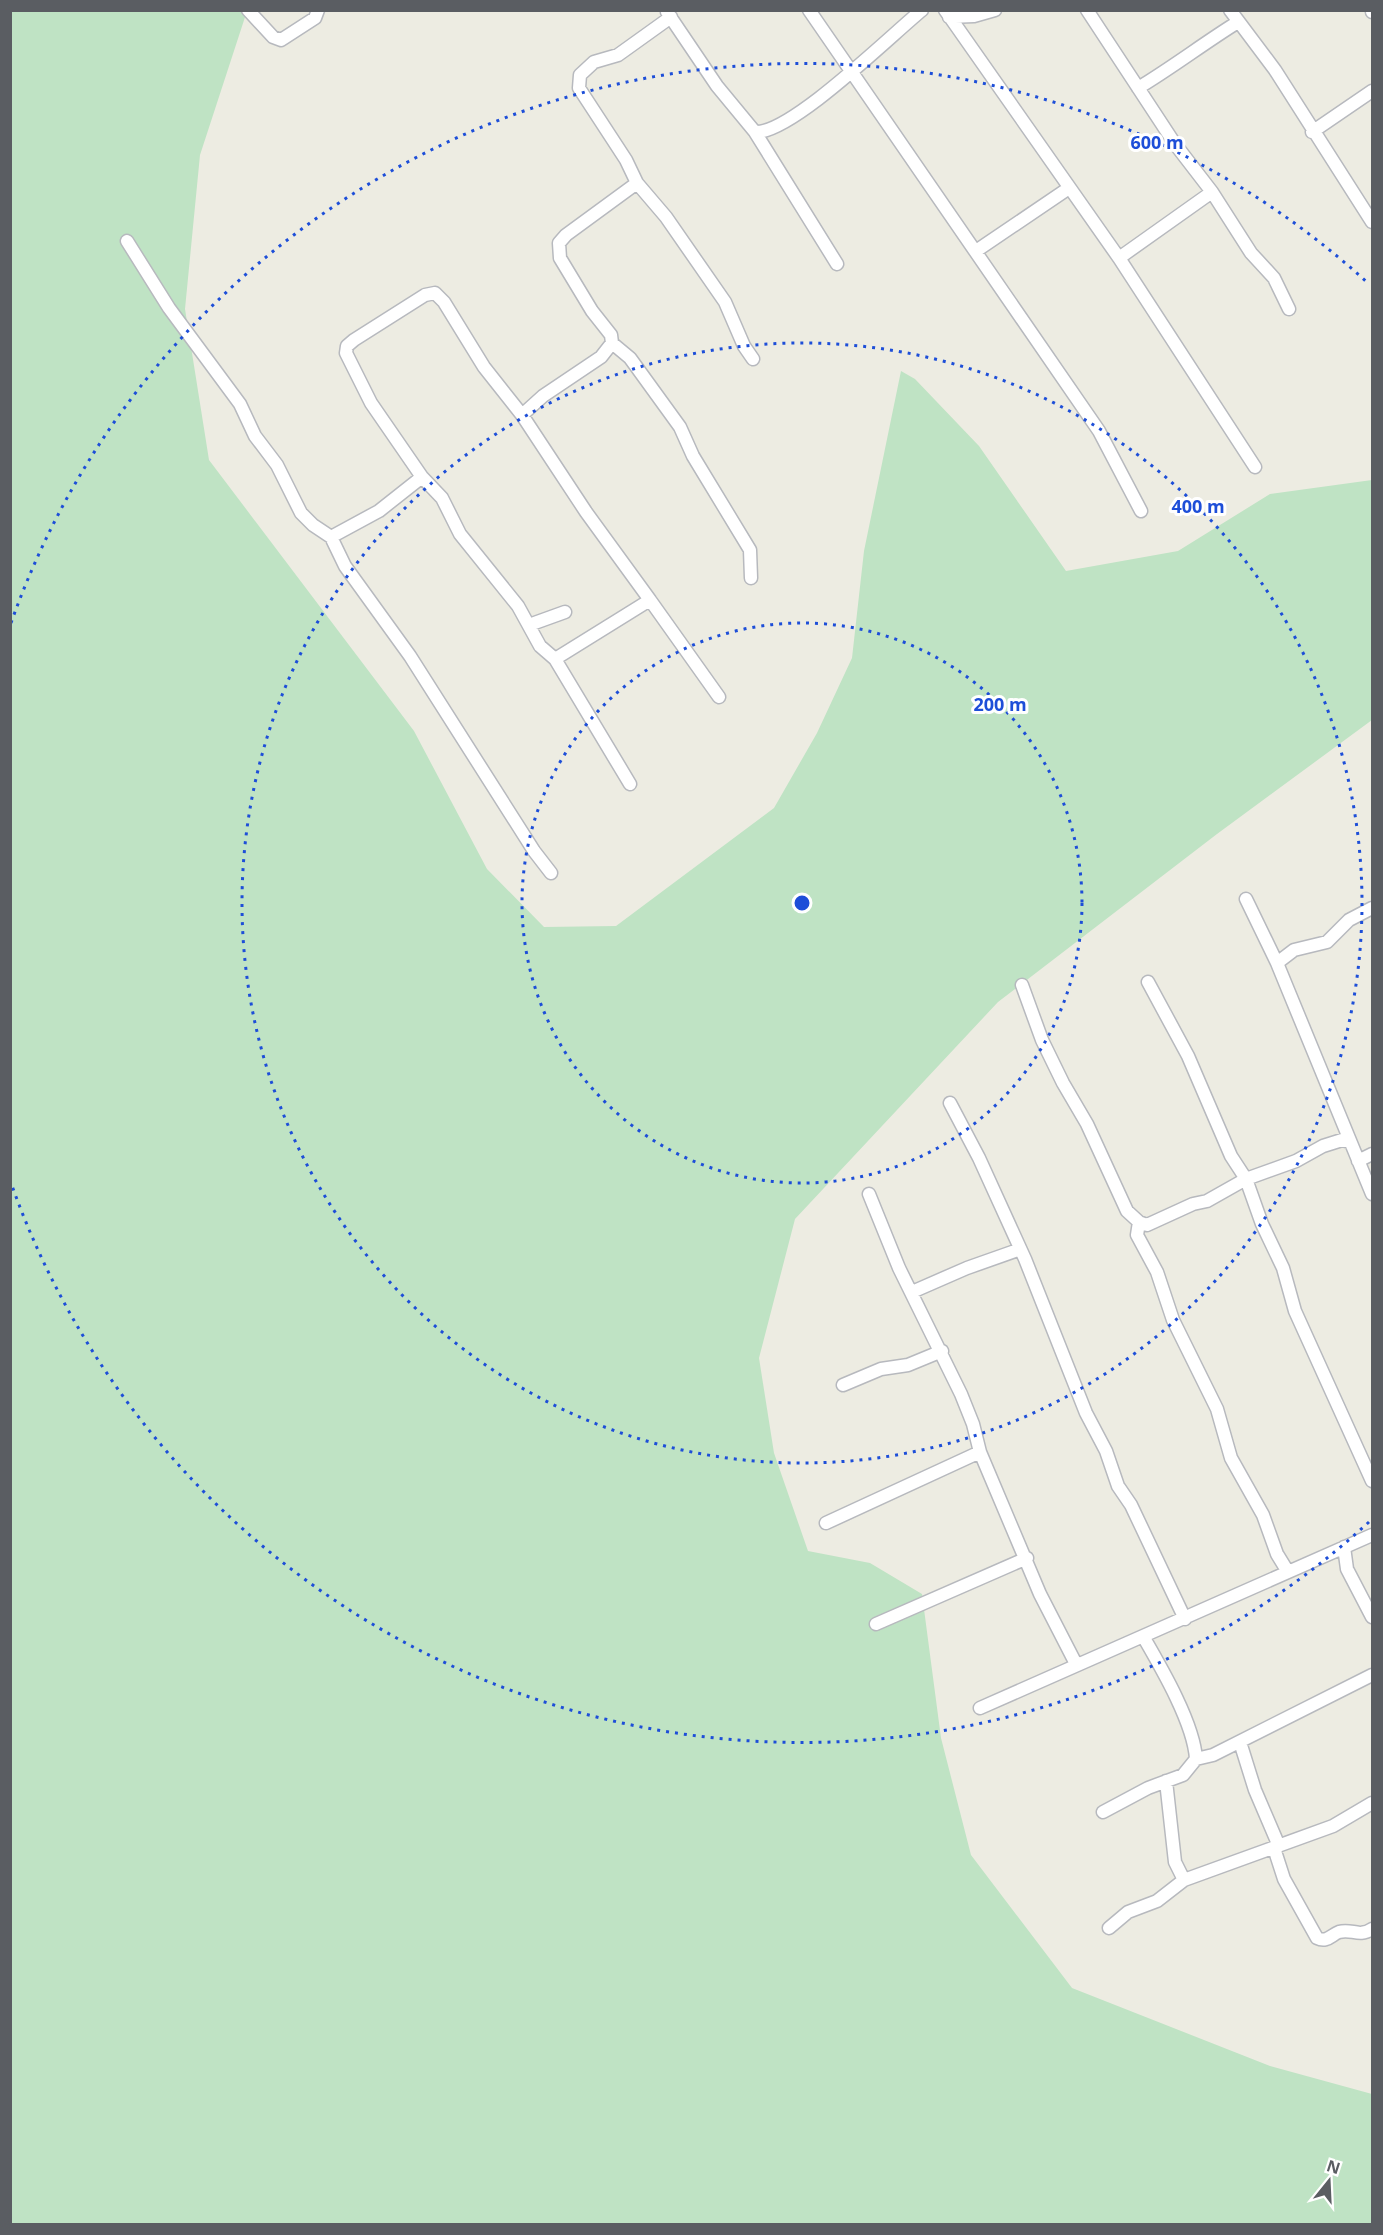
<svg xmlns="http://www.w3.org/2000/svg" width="1383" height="2235" font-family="'Open Sans',sans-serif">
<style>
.green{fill:#bfe3c4}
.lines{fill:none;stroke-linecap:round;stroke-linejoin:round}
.minor-casing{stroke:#b7b9be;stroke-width:15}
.minor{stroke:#fff;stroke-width:12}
.ring{fill:none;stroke:#1d4ed8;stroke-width:3;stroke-dasharray:3 6}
.centre{fill:#1d4ed8;stroke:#fff;stroke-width:3}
.ring-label{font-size:18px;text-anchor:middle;font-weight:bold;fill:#1d4ed8;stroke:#fff;stroke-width:6;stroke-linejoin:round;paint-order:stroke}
</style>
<rect width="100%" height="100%" fill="#edece2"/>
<path class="green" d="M11,11h236l-47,144 -15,154 24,151 205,271 73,138 57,58 72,-1 158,-118 43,-75 35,-75 12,-107 37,-180 14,8 64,67 87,125 112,-20 92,-57 102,-14v240l-155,114 -219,168 -203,217 -36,139 15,95 34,98 62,12 52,31 19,144 30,117 101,133 198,78 102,28v130h-1361z"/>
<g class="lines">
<defs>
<path id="minor" d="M248,10l25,27 8,3 34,-22 3,-8
M809,10l290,421 42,80
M945,10l174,248 136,209
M1087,10l88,134 37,48 39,61 23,25 15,31
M1230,10l45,60 97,152
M1372,10v2
M667,12l50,74 38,46 82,132
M671,17l-53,38 -24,7 -14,13 -1,13 47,72 11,23 29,34 59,85 19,44 9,13
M949,17l25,-1 21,-6
M1138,88c35,-21 66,-45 100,-66
M755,132c36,2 135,-96 167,-122
M1312,132l60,-41
M637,183l-71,52 -7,8 1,15 32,53 19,24 1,8 18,15 50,69 13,29 57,94 1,28
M127,241l42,67 71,96 15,32 22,29 24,48 12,12 18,12
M976,251l93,-63
M1119,258l93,-66
M522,415l21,-19 58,-39 11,-14
M422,477l20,21 18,36 58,72 22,40 15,13 75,125
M650,600l69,97
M529,625l36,-13
M551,873l-17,-22 -124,-195 -65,-90 -14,-29 48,-26 43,-34 -51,-74 -25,-50 1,-7 7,-6 71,-45 10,-2 9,9 40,65 38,48 64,97 64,88 -95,59
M1246,899l31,64 95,231
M1277,963l17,-13 33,-8 22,-22 23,-12
M1148,982l40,74 43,100 15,23 16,45 21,44 12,43 77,170
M1022,985l20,55 21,43 24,41 40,87 12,11
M950,1103l29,55 46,101 61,154 20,38 12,35 13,19 54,114
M1358,1161l14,-7
M869,1194l30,74 62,126 12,30 7,28 60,142 36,70
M912,1292l55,-24 51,-18
M843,1385l38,-16 27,-4 34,-14
M826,1523l154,-71
M1344,1547l3,22 25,48
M1288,1572l-11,-18 -14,-39 -32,-57 -14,-49 -44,-89 -16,-48 -20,-37 2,-13 8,3 46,-21 14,-3 39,-22 50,-18 27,-15 19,-6 8,2
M876,1624l151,-66
M980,1708l392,-173
M1240,1742l15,48 24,56
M1196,1759l17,-4 159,-80
M1166,1781l9,81 9,18
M1103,1812l45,-24 35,-13 13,-16c-2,-35 -34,-90 -52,-121
M1274,1848l10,31 33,59c10,5 14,-3 22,-6 13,-4 19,6 33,-3
M1109,1928l19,-16 29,-11 27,-21 149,-54 39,-23"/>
</defs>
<use href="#minor" class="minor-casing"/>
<use href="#minor" class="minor"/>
</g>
<g class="ring">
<circle cx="802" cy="903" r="280"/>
<circle cx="802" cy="903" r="560"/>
<path d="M1369 1522A839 839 0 0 1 11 1183M11 623A839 839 0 0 1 1369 284"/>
</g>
<circle cx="802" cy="903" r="9" class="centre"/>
<g class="ring-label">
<text x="1157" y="149">600 m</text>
<text x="1198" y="513">400 m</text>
<text x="1000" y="711">200 m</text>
</g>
<rect width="1383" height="2235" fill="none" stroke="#5a5d62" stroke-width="24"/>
<g transform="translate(1329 2181) rotate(18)" stroke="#ffffff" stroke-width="4.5" paint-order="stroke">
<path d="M0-4.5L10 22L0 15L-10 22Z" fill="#5a5d62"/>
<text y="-9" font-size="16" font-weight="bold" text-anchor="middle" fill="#5a5d62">N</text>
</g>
</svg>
